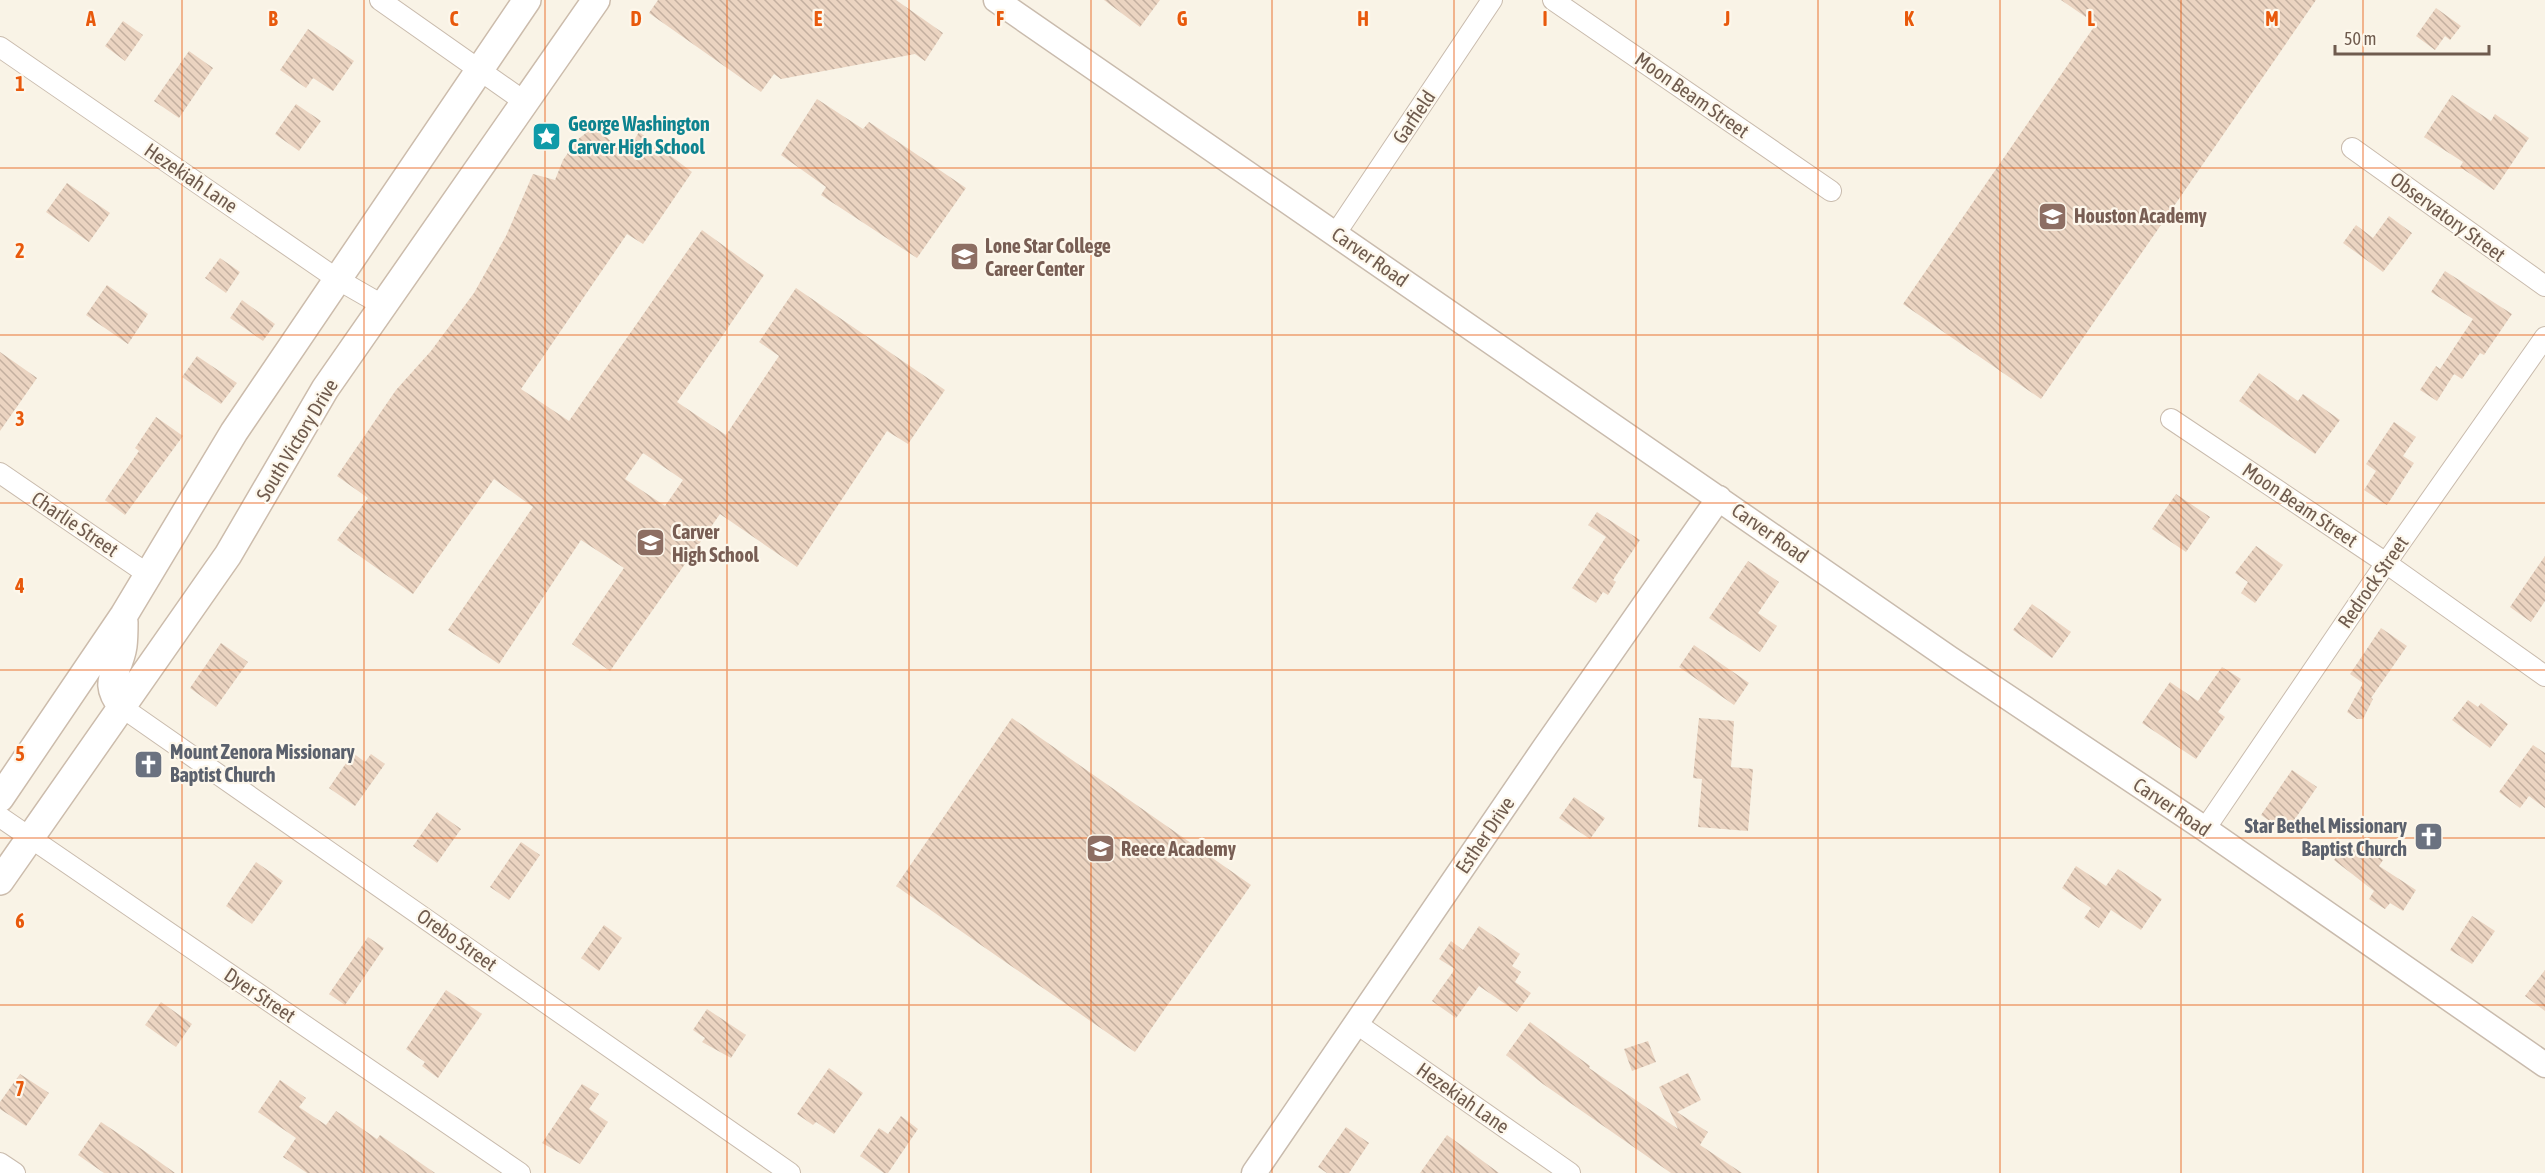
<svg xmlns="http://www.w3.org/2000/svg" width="2545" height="1173" font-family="'Asap Condensed',sans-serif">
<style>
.building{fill:url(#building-back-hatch);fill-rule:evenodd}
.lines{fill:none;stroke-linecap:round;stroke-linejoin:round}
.minor-casing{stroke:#c9bbad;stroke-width:22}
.tertiary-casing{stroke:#c9bbad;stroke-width:27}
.secondary-casing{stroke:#ccbcac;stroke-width:30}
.minor{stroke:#fff;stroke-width:20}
.tertiary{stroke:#fff;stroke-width:24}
.secondary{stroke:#fff;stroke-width:27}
.grid{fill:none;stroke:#e8590c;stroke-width:1.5;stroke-opacity:0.55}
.labels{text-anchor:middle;stroke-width:4.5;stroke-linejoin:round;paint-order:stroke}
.street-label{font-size:20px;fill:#6f5b4e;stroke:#fdf7eb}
.culture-label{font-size:20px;font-weight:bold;fill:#0d838f;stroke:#fdf7eb;text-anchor:start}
.education-label{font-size:20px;font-weight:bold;fill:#785e54;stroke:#fdf7eb;text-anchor:start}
.worship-label{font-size:20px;font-weight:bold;fill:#5b616d;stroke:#fdf7eb;text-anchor:start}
.grid-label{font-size:20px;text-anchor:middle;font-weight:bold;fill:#e8590c;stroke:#fdf7eb;stroke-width:4.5;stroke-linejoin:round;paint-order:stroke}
</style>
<defs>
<pattern id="building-back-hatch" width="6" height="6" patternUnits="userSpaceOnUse" patternTransform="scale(1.5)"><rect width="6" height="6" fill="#ebd4c1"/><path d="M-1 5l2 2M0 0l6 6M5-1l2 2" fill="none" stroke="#c3af9f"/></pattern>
</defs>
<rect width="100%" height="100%" fill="#f9f3e6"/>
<path class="building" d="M658,0h238l47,33 -18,28 -10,-7 -134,25 -7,-5 -13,18 -112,-79z
M1104,0h56l-20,27z
M2061,0h255l-275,399 -138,-95 193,-280z
M2436,8l25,18 -11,14 -5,-4 -10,14 -19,-14z
M123,21l20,14 -18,26 -20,-15z
M308,29l46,32 -21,30 -20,-13 -7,10 -26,-18z
M189,51l24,17 -34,50 -25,-17z
M2452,95l39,26 4,-7 34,24 -35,52 -34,-23 3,-5 -39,-25z
M817,99l46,30 6,-7 97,66 -49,70 -96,-63 5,-8 -45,-32z
M296,104l25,17 -22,30 -24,-17z
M595,126l30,29 14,-23 53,40 -49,72 -16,-10 -106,155 48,32 133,-191 62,45 -87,127 49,33 53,-79 -20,-14 37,-54 149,102 -37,54 -21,-13 -90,136 -77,-53 -110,157 -38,-27 52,-76 -43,-28 -82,124 -51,-34 85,-123 -39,-28 -81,115 -76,-54 31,-42 -31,-22 59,-86 35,-39 43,-58 32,-57 27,-62 22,6 8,-20 14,-20zM643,453l40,27 -18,26 -40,-27z
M67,183l43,30 -21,29 -43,-30z
M2389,216l23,17 -29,39 -40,-29 13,-18 17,13z
M220,258l20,14 -14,21 -21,-15z
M2445,271l67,43 -28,41 -4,-2 -18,26 -8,-5 -17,27 -17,-11 16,-24 4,3 33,-50 -42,-27z
M107,285l41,29 -20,30 -42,-29z
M242,300l33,24 -12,17 -33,-23z
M0,352l37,26 -37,53z
M197,356l40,27 -16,21 -39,-27z
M2259,373l39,28 5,-7 37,26 -25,34 -76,-53z
M156,417l27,19 -58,79 -20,-15 34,-49 -4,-3z
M2394,422l22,15 -13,19 11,7 -27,42 -23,-15 12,-19 -10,-7z
M2176,494l34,23 -24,35 -34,-23z
M1597,512l43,28 -27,40 3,2 -8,13 -5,-3 -7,11 -24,-15 34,-51 -18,-12z
M2256,546l27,19 -28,38 -14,-10 7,-11 -13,-9z
M2545,556v45l-14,21 -21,-15z
M1748,561l31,21 -21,31 19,13 -17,26 -51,-34z
M2032,604l39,28 -19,26 -39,-28z
M2381,628l26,18 -36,52 2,1 -10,20h-6l-10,-7 16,-29 -13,-9z
M221,643l27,19 -32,45 -26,-19z
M1694,645l55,38 -15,22 -55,-38z
M2222,667l19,12 -23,33 7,5 -29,42 -54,-36 28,-41 28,19z
M2468,700l10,7 3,-4 27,21 -18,24 -38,-28z
M1012,718l239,167 -116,167 -239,-166z
M1699,718l35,3 -3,46 22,2 -5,62 -50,-4 4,-48 -9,-1z
M2533,745l12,8v55l-16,-12 -9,12 -21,-16z
M353,753l12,9 6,-8 14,10 -30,42 -26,-18z
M2292,770l25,17 -31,45 -25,-17z
M1574,797l31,21 -15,21 -31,-21z
M437,812l24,17 -24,34 -24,-17z
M521,842l19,13 -31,45 -19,-13z
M2359,842l24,18 -4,6 37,24 -13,21 -13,-8 -5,6 -16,-10 5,-8 -40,-31 10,-13 7,5z
M256,862l27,19 -31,43 -26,-18z
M2076,866l30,20 12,-17 44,30 -21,31 -30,-20 -12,18 -15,-10 7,-10 -29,-20z
M2472,916l23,15 -23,33 -22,-14z
M604,925l18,13 -23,33 -18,-13z
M1479,926l41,28 -8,12 9,6 -6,10 16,11 -14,19 -38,-26 -23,32 -24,-17 23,-32 -16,-10 12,-18 12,9z
M368,937l16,11 -39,57 -16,-11z
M2545,970v41l-20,-15z
M446,990l36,24 -44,64 -16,-12 3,-4 -19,-13z
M161,1002l31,22 -16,23 -31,-22z
M707,1009l39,26 -15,23 -29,-16 3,-4 -12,-8z
M1530,1022l60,44 -1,2 89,61 -19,-42 29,-14 13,27 -24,12 31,20 -8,13 42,28h-71l-128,-89 -37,-29z
M1648,1041l8,21 -24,9 -8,-22z
M829,1068l34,25 -29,41 -18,-12 -3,3 -16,-11z
M20,1074l29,19 -23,33 -26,-17v-7z
M280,1080l26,18 -7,9 27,18 10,-14 41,28 3,-4 55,38h-128l-24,-16 13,-19 -38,-26z
M582,1084l17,10 -10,15 19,13 -28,42 -38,-21z
M901,1116l17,13 -30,44h-4l-24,-17 19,-28 9,6z
M101,1122l42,28 32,23h-71l-26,-18z
M1346,1127l23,16 -20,30h-22l-9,-6z
M1447,1135l25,18 27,20h-79z"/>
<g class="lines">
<defs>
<path id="minor" d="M380,0l145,102
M1553,0l278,191
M0,47l337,232 47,27
M2352,148l193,138
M1336,233l156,-233
M2171,419l215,144 159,113
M0,473l149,102
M123,708l667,465
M0,817l520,356
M2205,829l181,-266 159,-226
M1357,1024l213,149
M0,1163l15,10"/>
<path id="tertiary" d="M996,0l953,658 256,171 340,236
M1254,1173l291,-426 174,-249"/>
<path id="secondary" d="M123,708c-23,-28 -4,-34 0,-62 1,-8 1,-16 1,-24
M0,798l124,-183 110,-183 293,-432
M0,881l228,-326 97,-166 271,-389"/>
</defs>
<use href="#minor" class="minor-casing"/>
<use href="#tertiary" class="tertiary-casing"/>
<use href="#secondary" class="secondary-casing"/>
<use href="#minor" class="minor"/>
<use href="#tertiary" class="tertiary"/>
<use href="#secondary" class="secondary"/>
</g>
<path class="grid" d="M182,0v1173M364,0v1173M545,0v1173M727,0v1173M909,0v1173M1091,0v1173M1272,0v1173M1454,0v1173M1636,0v1173M1818,0v1173M2000,0v1173M2181,0v1173M2363,0v1173M0,168h2545M0,335h2545M0,503h2545M0,670h2545M0,838h2545M0,1005h2545"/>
<defs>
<symbol id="sight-square" viewBox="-11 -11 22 22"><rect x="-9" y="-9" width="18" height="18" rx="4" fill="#0f9aa8" stroke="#fdf7eb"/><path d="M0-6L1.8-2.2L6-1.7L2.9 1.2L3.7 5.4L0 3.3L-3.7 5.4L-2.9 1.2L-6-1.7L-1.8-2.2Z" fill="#fff"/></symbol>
<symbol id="school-square" viewBox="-11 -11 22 22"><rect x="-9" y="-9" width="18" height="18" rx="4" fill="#8d6e63" stroke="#fdf7eb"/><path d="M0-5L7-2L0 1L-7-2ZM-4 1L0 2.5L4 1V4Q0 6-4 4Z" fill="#fff"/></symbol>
<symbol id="church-square" viewBox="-11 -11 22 22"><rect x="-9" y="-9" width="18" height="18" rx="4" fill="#6b7280" stroke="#fdf7eb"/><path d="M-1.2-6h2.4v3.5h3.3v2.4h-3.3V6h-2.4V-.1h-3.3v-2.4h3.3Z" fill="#fff"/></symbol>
</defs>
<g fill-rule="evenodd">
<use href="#sight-square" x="530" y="120" width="33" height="33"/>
<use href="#school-square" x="2036" y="200" width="33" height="33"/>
<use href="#school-square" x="948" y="240" width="33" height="33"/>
<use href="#school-square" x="634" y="526" width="33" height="33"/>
<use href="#church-square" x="132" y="748" width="33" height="33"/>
<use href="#church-square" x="2412" y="820" width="33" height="33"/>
<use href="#school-square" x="1084" y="832" width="33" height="33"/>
</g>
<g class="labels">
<g class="street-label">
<text transform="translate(1692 95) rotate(35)" y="7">Moon Beam Street</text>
<text transform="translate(1414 117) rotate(-56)" y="7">Garfield</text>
<text transform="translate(191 178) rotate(34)" y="7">Hezekiah Lane</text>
<text transform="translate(2448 217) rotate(36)" y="7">Observatory Street</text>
<text transform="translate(1370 257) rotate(35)" y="7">Carver Road</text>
<text transform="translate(297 440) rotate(-59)" y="7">South Victory Drive</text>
<text transform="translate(2300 505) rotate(34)" y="7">Moon Beam Street</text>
<text transform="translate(75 524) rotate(34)" y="7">Charlie Street</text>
<text transform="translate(1770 533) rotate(35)" y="7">Carver Road</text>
<text transform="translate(2373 582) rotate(-55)" y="7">Redrock Street</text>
<text transform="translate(2172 807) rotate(34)" y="7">Carver Road</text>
<text transform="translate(1485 835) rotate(-56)" y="7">Esther Drive</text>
<text transform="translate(457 940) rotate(35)" y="7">Orebo Street</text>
<text transform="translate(260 995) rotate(34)" y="7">Dyer Street</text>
<text transform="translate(1463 1098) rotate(35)" y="7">Hezekiah Lane</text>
</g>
<g class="culture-label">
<text x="568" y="131">George Washington<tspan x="568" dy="23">Carver High School</tspan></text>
</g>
<g class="education-label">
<text x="2074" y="223">Houston Academy</text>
<text x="985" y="253">Lone Star College<tspan x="985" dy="23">Career Center</tspan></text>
<text x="672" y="539">Carver<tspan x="672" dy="23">High School</tspan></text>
<text x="1121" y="856">Reece Academy</text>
</g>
<g class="worship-label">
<text x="170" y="759">Mount Zenora Missionary<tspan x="170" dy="23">Baptist Church</tspan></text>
<text x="2407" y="833" text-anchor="end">Star Bethel Missionary<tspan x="2407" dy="23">Baptist Church</tspan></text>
</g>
</g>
<g class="grid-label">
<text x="91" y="26">A</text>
<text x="273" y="26">B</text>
<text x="454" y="26">C</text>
<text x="636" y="26">D</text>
<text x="818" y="26">E</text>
<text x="1000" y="26">F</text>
<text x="1182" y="26">G</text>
<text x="1363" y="26">H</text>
<text x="1545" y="26">I</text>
<text x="1727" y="26">J</text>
<text x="1909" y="26">K</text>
<text x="2091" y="26">L</text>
<text x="2272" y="26">M</text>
<text x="20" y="91">1</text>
<text x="20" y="258">2</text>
<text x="20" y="426">3</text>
<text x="20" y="593">4</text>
<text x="20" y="761">5</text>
<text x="20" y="928">6</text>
<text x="20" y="1096">7</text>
</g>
<path d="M2335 45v9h154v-9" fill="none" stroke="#6f5b4e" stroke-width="3"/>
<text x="2344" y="45" font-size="18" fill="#6f5b4e" stroke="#fdf7eb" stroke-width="4.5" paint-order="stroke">50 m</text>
</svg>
